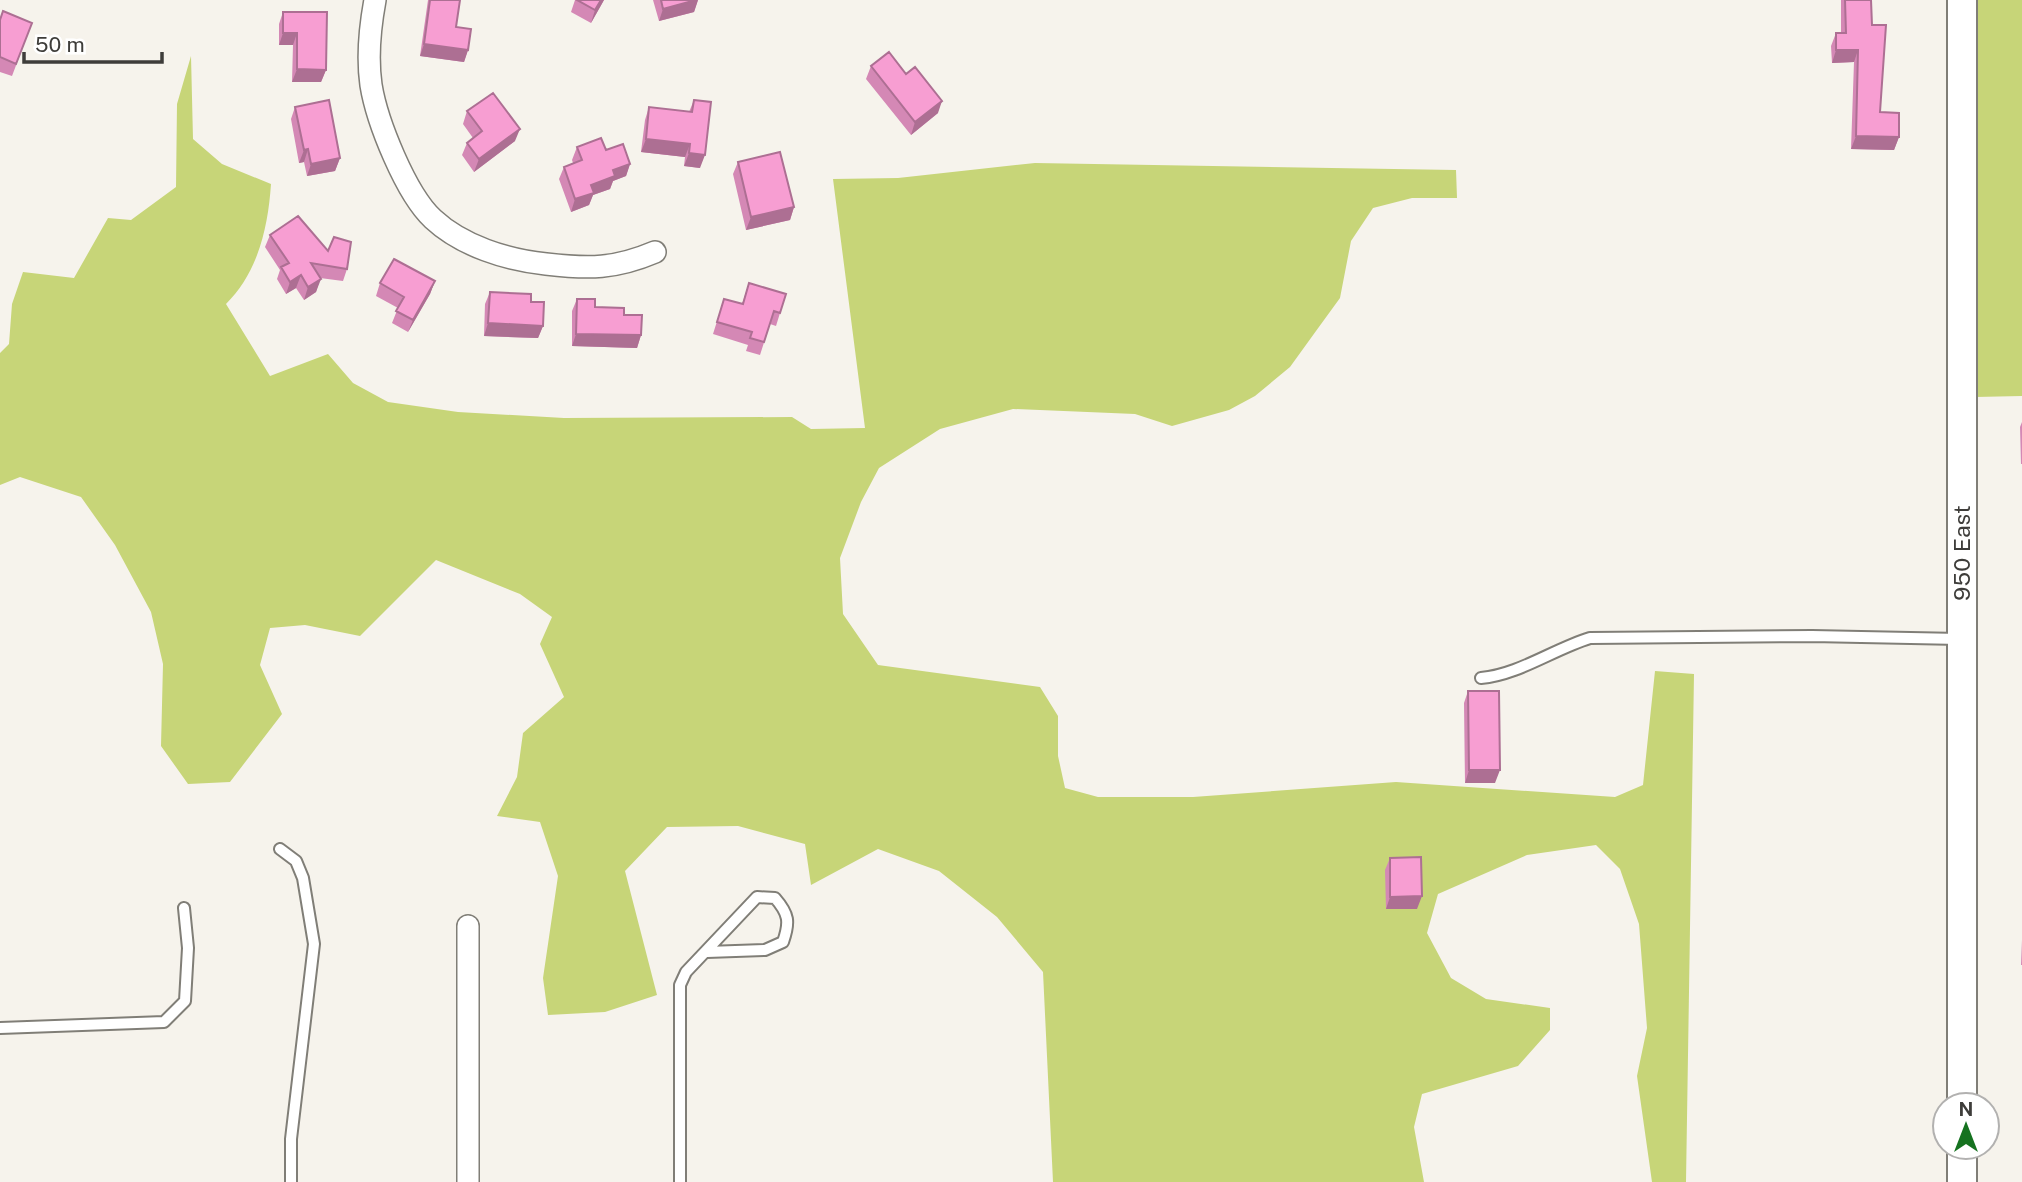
<svg xmlns="http://www.w3.org/2000/svg" width="2022" height="1182" font-family="'Public Sans',sans-serif">
<style>
.green{fill:#c7d578}
.lines{fill:none;stroke-linecap:round;stroke-linejoin:round}
.service-casing{stroke:#807e77;stroke-width:14}
.minor-casing{stroke:#807e77;stroke-width:24}
.tertiary-casing{stroke:#807e77;stroke-width:32}
.service{stroke:#fff;stroke-width:10}
.minor{stroke:#fff;stroke-width:21}
.tertiary{stroke:#fff;stroke-width:28}
.wall{fill:#d488b5}
.shaded-wall{fill:#ad6f93}
.building{fill:#f79ed2;stroke:#ad6f93;stroke-width:2}
.labels{text-anchor:middle;stroke-width:5;stroke-linejoin:round;paint-order:stroke}
.street-label{font-size:23px;fill:#3e3d3a;stroke:#fff}
</style>
<rect width="100%" height="100%" fill="#f6f3ec"/>
<path class="green" d="M1973,0h49v396l-47,1z
M191,56l2,83 29,25 49,20c-3,44 -13,88 -45,120l44,72 58,-22 25,29 35,19 70,10 106,6 228,-1 19,12 54,-1 -32,-249 65,-1 137,-15 421,7 1,28h-45l-39,10 -22,33 -11,57 -24,33 -26,36 -35,29 -26,14 -57,16 -37,-12 -122,-5 -73,20 -61,39 -18,34 -21,56 3,56 35,51 162,22 18,29v40l7,32 33,9h95l203,-15 219,15 28,-12 12,-114 39,3 -8,508h-34l-15,-106 10,-48 -8,-104 -19,-55 -24,-24 -69,10 -89,39 -11,39 24,45 35,21 64,9v22l-32,36 -96,28 -8,33 10,55h-371l-10,-210 -46,-55 -58,-46 -61,-22 -67,36 -6,-41 -67,-18 -71,1 -42,44 32,124 -52,17 -57,3 -5,-37 15,-102 -18,-54 -43,-6 20,-39 6,-44 41,-36 -24,-53 12,-27 -32,-23 -84,-34 -76,76 -55,-11 -35,3 -10,37 22,49 -52,68 -42,2 -27,-38 2,-82 -12,-52 -36,-67 -34,-48 -61,-20 -20,8v-132l9,-9 3,-40 11,-32 51,6 34,-60 23,2 45,-33 1,-83z"/>
<g class="lines">
<defs>
<path id="service" d="M1481,678c37,-3 73,-29 109,-40l222,-2 148,3
M280,849l16,12 7,17 11,66 -23,195v43
M0,1028l164,-6 21,-21 3,-53 -4,-40
M680,1182v-197l6,-13 71,-75 18,1c14,16 15,24 8,44l-18,8 -58,2"/>
<path id="minor" d="M375,0c-5,27 -8,57 -4,85 6,37 35,109 62,134 29,27 74,41 113,45 43,5 69,5 109,-12
M468,926v256"/>
<path id="tertiary" d="M1962,1105v-1105
M1962,1182v-35"/>
</defs>
<use href="#service" class="service-casing"/>
<use href="#minor" class="minor-casing"/>
<use href="#tertiary" class="tertiary-casing"/>
<use href="#service" class="service"/>
<use href="#minor" class="minor"/>
<use href="#tertiary" class="tertiary"/>
</g>
<path class="wall" d="M428,0h32l-4,27 12,23 -4,12 -44,-6z
M575,0h29l-13,23 -20,-11z
M653,0h45l-4,12 -35,9z
M1841,0h30l1,25 8,87 19,25 -5,13 -43,-1 3,-87 -22,1 -1,-17 5,-13h5z
M283,12l43,58 -5,12h-29l1,-37h-14v-21z
M0,20l32,3 -20,53 -12,-4z
M871,66l35,8 32,39 -27,22 -45,-56z
M694,100l6,68 -16,-2 1,-9 -44,-5 4,-32 4,-13 40,5z
M295,107l45,51 -5,13 -28,5 -3,-14 -5,1 -8,-44z
M467,111l48,30 -41,31 -12,-17 5,-12 6,-5 -10,-14z
M577,147l29,3 24,14 -4,12 -13,5 -3,8 -17,6 -4,10 -18,7 -12,-33 5,-12 9,-4 -1,-3z
M738,162l56,45 -4,13 -44,10 -13,-56z
M270,235l58,16 19,18 -4,12 -23,-3 -4,14 -12,8 -8,-12 -10,6 -9,-15 3,-9 -15,-23z
M435,281l-5,13 -22,38 -16,-9 6,-15 -22,-12 4,-13z
M749,283l31,30 -4,13 -6,-2 -10,31 -14,-4 2,-6 -35,-11 11,-35 18,5z
M490,292l41,10 12,24 -5,12 -54,-2 1,-32z
M577,299l18,8 46,28 -4,13 -65,-2v-35z
M2022,422v42h-1l-1,-37z
M1468,691l27,92h-30l-1,-80z
M1390,858l27,51h-31l-1,-39z
M2022,940v25h-1z"/>
<path class="shaded-wall" d="M601,0h3l-13,23 4,-13z
M691,0h7l-4,12 -35,9 4,-12z
M283,33h14l-4,12h-14z
M424,44l44,6 -4,12 -44,-6z
M1836,50h22l-4,12 -22,1z
M297,69l29,1 -5,12h-29z
M942,101l-4,12 -27,22 4,-13z
M520,129l-5,12 -41,31 5,-13z
M1856,136l43,1 -5,13 -43,-1z
M646,139l44,5 -5,13 -44,-5z
M308,149l-4,13 -5,1 5,-13z
M689,153l16,2 -5,13 -16,-2z
M340,158l-5,13 -28,5 4,-12z
M630,164l-4,12 -13,5 -3,8 -17,6 -4,10 -18,7 4,-13 16,-14 22,-15z
M794,207l-4,13 -44,10 5,-13z
M301,275l-5,13 -10,6 4,-12z
M321,279l-5,13 -12,8 4,-13z
M435,281l-5,13 -22,38 5,-12z
M488,323l55,3 -5,12 -54,-2z
M576,334l65,1 -4,13 -65,-2z
M1469,770h31l-5,13h-30z
M1422,896l-5,13h-31l4,-12z"/>
<path class="building" d="M430,0h30l-4,27 15,2 -3,21 -44,-6z
M577,0h24l-6,10z
M661,0h35l-33,9z
M1845,0h26l1,25h14l-6,87 19,1v24l-43,-1 2,-86h-22v-17h10z
M3,11l29,12 -16,41 -16,-7v-37z
M283,12h44l-1,58 -29,-1v-36h-14z
M889,52l17,22 9,-7 27,34 -27,21 -44,-56z
M493,93l27,36 -41,30 -12,-16 15,-12 -15,-20z
M329,100l11,58 -29,6 -3,-15 -4,1 -9,-43z
M694,100l17,2 -6,53 -16,-2 1,-9 -44,-5 3,-32 43,5z
M601,138l5,12 17,-6 7,20 -17,6 2,6 -24,9 3,8 -19,6 -11,-32 18,-7 -5,-13z
M780,152l14,55 -43,10 -13,-55z
M298,216l30,35 6,-14 17,5 -4,27 -36,-6 10,16 -13,8 -7,-12 -11,7 -9,-15 8,-4 -19,-28z
M394,259l41,22 -22,39 -17,-9 8,-14 -24,-14z
M749,283l37,11 -6,19 -6,-2 -10,31 -14,-4 2,-6 -35,-10 7,-23 19,5z
M490,292l41,2v8h13l-1,24 -55,-3z
M577,299h18v8l29,1v7h18l-1,20 -65,-1z
M1468,691h31l1,79h-31z
M1421,857l1,39 -32,1v-39z"/>
<g class="labels">
<g class="street-label">
<text transform="translate(1962 553) rotate(-90)" y="8">950 East</text>
</g>
</g>
<g transform="translate(1966 1126)"><circle r="33" fill="#ffffff" stroke="#b2b1b0" stroke-width="2"/>
<path d="M0-5L12 26L0 18L-12 26Z" fill="#15721f"/>
<text y="-10" font-size="19" font-weight="bold" text-anchor="middle" fill="#3e3d3a">N</text>
</g>
<path d="M24 52v10h138v-10" fill="none" stroke="#3e3d3a" stroke-width="3.5"/>
<text x="35" y="52" font-size="21" fill="#3e3d3a" stroke="#ffffff" stroke-width="5" paint-order="stroke">50 m</text>
</svg>
